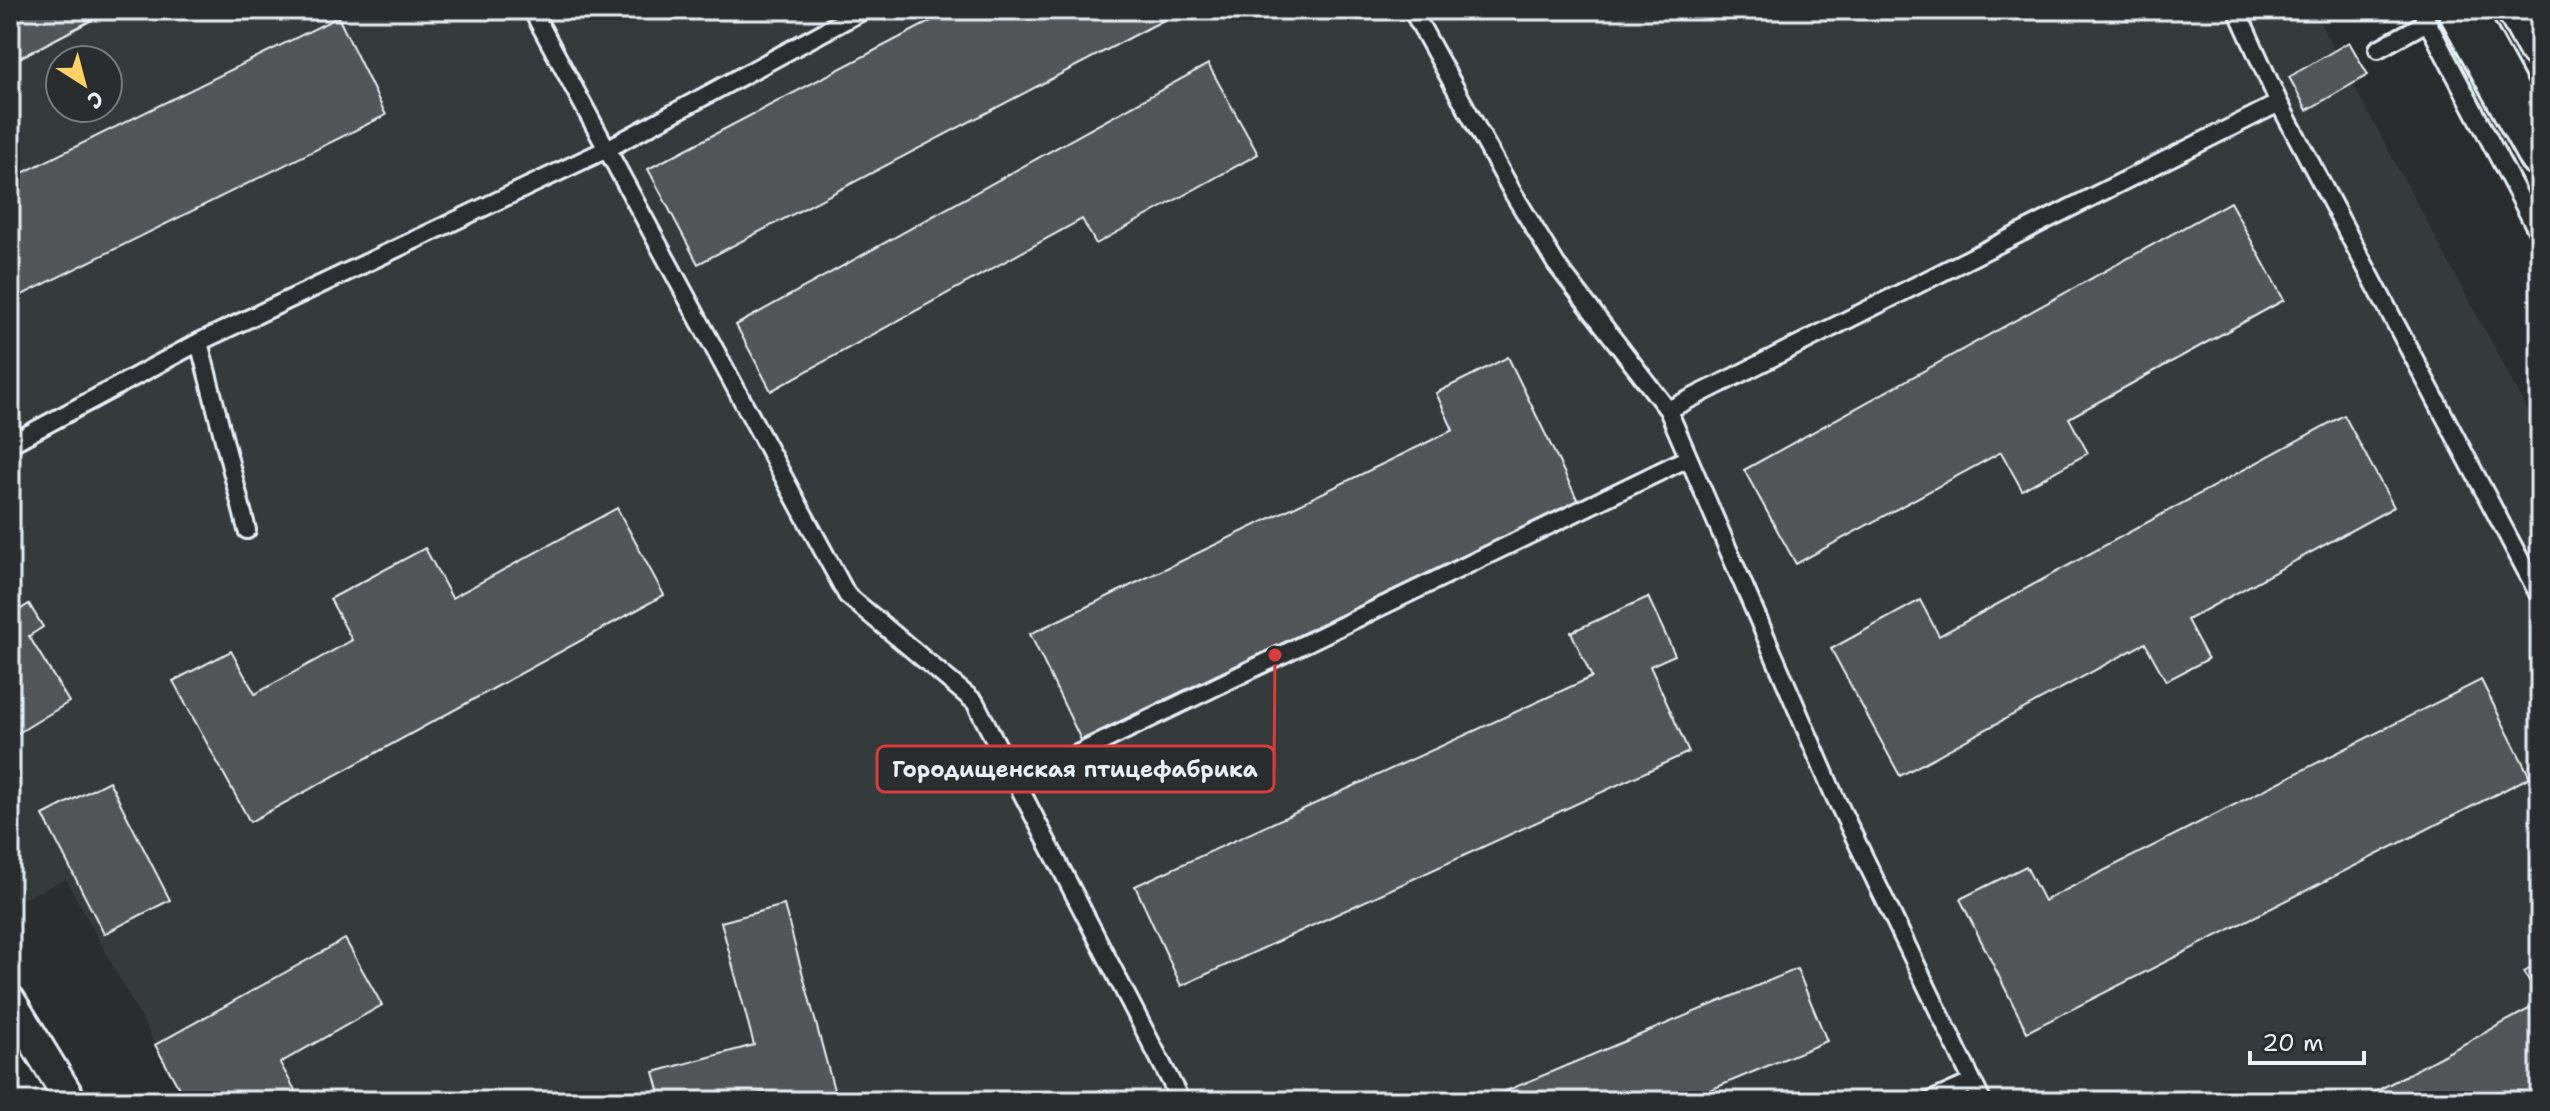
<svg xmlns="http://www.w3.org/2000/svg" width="2550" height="1111" font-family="'Shantell Sans',sans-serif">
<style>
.built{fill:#363a3b;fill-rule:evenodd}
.building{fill:#535759;stroke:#e8f1f8;stroke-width:2}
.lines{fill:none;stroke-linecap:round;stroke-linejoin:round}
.lane-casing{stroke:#e8f1f8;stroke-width:22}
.street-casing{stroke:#e8f1f8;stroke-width:36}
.highway-casing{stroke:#e8f1f8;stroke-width:50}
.lane{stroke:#2a2d2e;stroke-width:16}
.street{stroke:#2a2d2e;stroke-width:30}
.highway{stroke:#2a2d2e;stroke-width:44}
.leader{fill:none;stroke:#d83c3d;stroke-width:3}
.callout-dot{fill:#d83c3d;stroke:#2a2d2e;stroke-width:3}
.callout{fill:#2a2d2e;stroke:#d83c3d;stroke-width:3}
.callout-label{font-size:22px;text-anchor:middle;font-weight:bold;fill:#e8f1f8}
</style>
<rect width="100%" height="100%" fill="#2a2d2e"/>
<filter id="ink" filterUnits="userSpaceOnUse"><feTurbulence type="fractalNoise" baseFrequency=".0125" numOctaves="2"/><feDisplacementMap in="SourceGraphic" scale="16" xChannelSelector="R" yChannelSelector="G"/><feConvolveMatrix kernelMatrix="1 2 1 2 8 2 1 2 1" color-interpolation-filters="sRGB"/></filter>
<g filter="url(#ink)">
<path class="built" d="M10,10h2303l227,423v668h-2354l-120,-222 -56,26zM60,60h48v48h-48z"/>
<path class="building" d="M10,10h101l-101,53z
M952,10h231l-485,254 -50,-95z
M338,17l48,98 -376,186v-122z
M2349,42l19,33 -61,35 -18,-33z
M1208,64l50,90 -162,90 -14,-25 -311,172 -35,-66z
M2230,202l54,98 -215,118 19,35 -66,37 -21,-38 -205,112 -52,-94z
M1508,357l70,144 -497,239 -51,-106 423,-204 -17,-37z
M2344,415l50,92 -207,113 21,39 -42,22 -21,-38 -245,133 -69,-127 89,-49 19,36z
M617,508l47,87 -414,227 -77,-141 58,-30 24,43 97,-54 -22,-41 95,-51 27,50z
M1648,597l27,58 -25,11 39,86 -508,234 -46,-100 457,-209 -21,-45z
M10,602l6,10 13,-8 14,23 -14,9 40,66 -59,36z
M2481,680l49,97 -503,255 -67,-133 66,-33 18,35z
M109,781l61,119 -66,34 -61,-119z
M784,905l53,196h-70l-2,-9 -33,9h-70l-8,-29 100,-27 -33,-123z
M345,939l37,66 -102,58 21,38h-115l-31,-56z
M2540,963v36l-16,-27z
M1797,969l30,72 -143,60h-202z
M2540,1003v98h-182z"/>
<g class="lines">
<defs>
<path id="lane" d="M532,10l315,585 128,107 206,399
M1412,10l101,183 43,71 112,146 166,385 148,306
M2237,10l42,93 261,494
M2421,10l119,226
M2378,49l49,-27
M199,342l48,188
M1668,410l611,-307
M10,444l189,-102 408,-193 257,-139
M1017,783l671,-325
M1930,1101l43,-19"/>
<path id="street" d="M10,1001l61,100"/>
<path id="highway" d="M2461,10l79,144
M2520,10l20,36"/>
</defs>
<use href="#lane" class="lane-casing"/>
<use href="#street" class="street-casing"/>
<use href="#highway" class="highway-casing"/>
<use href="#lane" class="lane"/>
<use href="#street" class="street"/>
<use href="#highway" class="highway"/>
</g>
</g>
<path class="leader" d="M1275 655L1274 769"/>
<circle class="callout-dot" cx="1275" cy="655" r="8"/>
<rect class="callout" x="877" y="746" width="397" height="46" rx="8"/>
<g class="callout-label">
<text x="1075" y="777">Городищенская птицефабрика</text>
</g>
<rect width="2550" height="1111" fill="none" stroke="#2a2d2e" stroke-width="40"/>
<rect x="20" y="20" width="2510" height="1071" fill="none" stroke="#e8f1f8" stroke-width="3" filter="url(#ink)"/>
<g transform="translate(84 84) rotate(144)"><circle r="38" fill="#2a2d2e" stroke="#767b7f" stroke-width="2"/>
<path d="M0-6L14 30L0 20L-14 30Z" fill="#ffd166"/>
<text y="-12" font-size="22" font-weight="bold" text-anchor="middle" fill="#e8f1f8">С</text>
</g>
<path d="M2250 1051v12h114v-12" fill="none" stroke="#e8f1f8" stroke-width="4"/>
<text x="2262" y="1051" font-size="24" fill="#e8f1f8" stroke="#2a2d2e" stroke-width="6" paint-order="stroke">20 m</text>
</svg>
